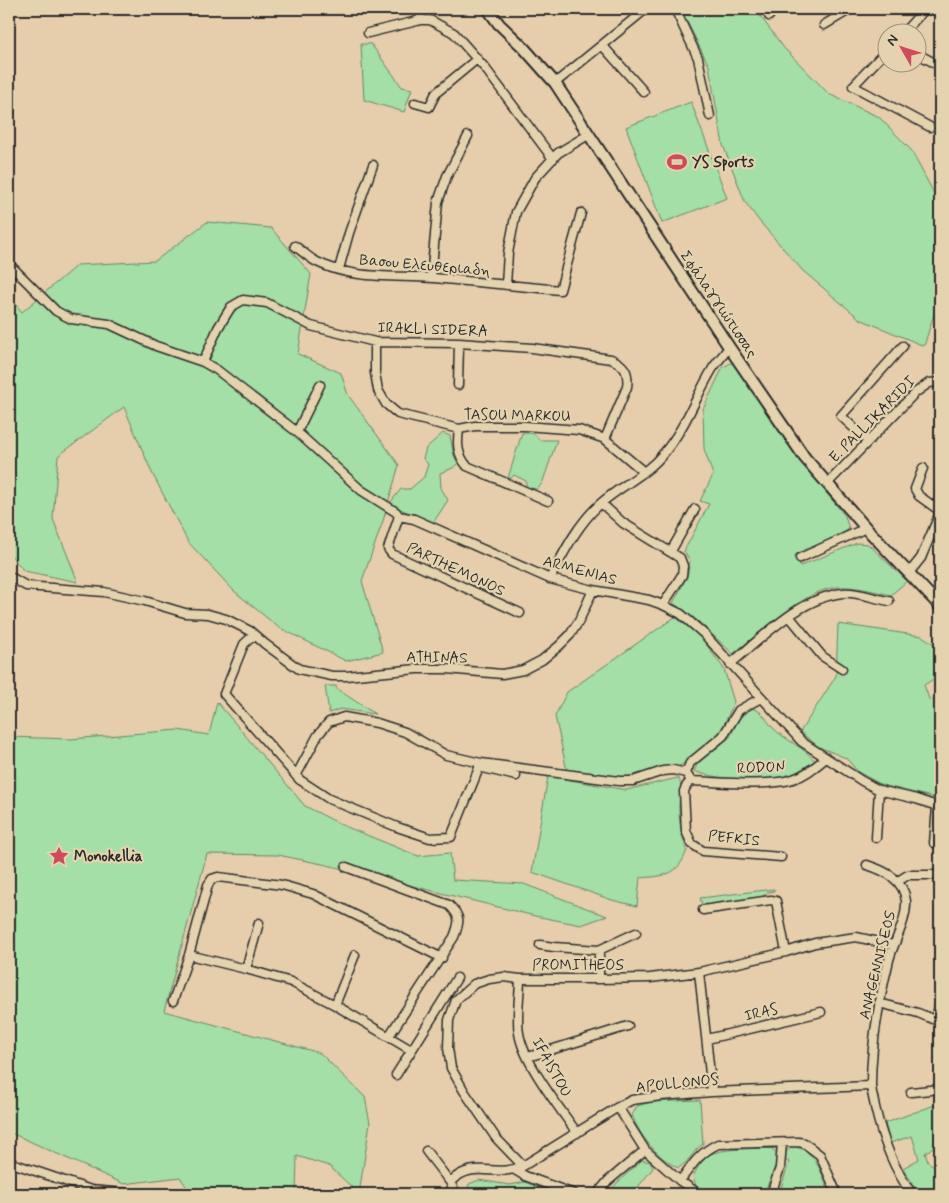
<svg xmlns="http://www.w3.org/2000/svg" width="949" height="1203" font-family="Mynerve,sans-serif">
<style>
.green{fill:#a3dfa6;stroke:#678568}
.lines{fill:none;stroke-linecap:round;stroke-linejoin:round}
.minor-casing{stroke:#2b2b2b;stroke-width:11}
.tertiary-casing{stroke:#2b2b2b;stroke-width:14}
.minor{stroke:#e5d3b0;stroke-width:8}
.tertiary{stroke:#e5d3b0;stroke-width:10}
.labels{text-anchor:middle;stroke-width:4.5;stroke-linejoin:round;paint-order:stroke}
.poi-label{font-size:15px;font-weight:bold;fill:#2b2b2b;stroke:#e5d3b0;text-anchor:start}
.street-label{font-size:15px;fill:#2b2b2b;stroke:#e5d3b0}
</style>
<rect width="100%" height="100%" fill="#e6ceac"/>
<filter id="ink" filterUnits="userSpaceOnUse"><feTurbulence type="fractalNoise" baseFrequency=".02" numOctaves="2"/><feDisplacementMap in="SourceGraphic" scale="10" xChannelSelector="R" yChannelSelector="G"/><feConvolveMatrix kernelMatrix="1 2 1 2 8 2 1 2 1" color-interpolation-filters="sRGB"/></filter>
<g filter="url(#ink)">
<path class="green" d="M681,9h74l29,39 45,46 50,23 32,33 27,51 1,97 -15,48 -64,-27 -57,-48 -43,-49 -15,-20 -22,-57 -14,-79z
M361,44h10l31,43 10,2 -8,23 -40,-12z
M691,102l36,96 -65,25 -36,-96z
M207,222l64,6 40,46 -13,80 43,19 7,22 51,70 -16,56 -21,60 21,71 -37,9 -68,-34 -44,-36 -46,-49 -36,-69 -28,-66 -66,49 -5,63 25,63 -54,-11 -15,-18v-257l13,16 55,-47 78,-4z
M733,362l67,98 45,56 4,13 -13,8 -39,17 3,12 57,-23 11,1 39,37 -16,14c-18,-4 -46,-12 -64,-6 -29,8 -70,46 -94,65l-35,-33 -25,-18 14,-26 3,-16 -6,-10 25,-47 -9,-3 13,-26 -9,-26 -1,-40 20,-42z
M443,433l7,3 4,20 4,7 -5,5 -13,5 1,15 7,12 -15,23 -35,-15 -8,-5 11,-14h9l14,-12 4,-13 -5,-5 3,-11z
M522,433c8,0 14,-1 17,7h18l-15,44 -6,5 -10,-2v-6l-12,-6 -4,4 -2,-1z
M675,617l26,20 23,32 10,33 -10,23 -8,13 -36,28 -42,9 -21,3 -50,-7 -12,-55 12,-24z
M838,624l84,12 18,12v27l-16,10 5,14 11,2v98l-58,-14 -24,-13 -12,-14 -27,-11 -19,-15 36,-56z
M325,686h11l1,3 38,25 -34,-5 -12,4z
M217,702l88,104 37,19 76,31 32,-3 3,27 71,4 83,32 -26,9 -46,-9 -208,-51 -49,-10 -71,-1 -43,157 156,42 45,44 5,26 -11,71 -30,-28 -32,-10 -1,38h-105l-11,-17 -56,7 -115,-52v-395l62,2 107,-9 31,5z
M752,708c13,4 13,12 22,21 13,12 31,19 41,32 -5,4 -10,10 -16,12 -25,9 -81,8 -105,-2l4,-8 32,-26 9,-19z
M548,776l78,14 52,-12c6,9 1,18 1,28 0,17 2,28 8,44 -9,26 -22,26 -47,28l-3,28 -25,-6 -80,-28z
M774,889v2l-6,1 -4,3v3l-61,9 -3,-9z
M700,1100l3,44c-11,7 -14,19 -25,24 -21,-11 -38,-31 -46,-53l5,-9 14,-4z
M935,1105l5,10v27l-15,11 3,9 12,8v24h-21l-16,-26 16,-9 -7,-23 -22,7 -5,-20z
M793,1147c23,1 29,29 37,47h-51l10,-32 -4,-2c-2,-7 3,-11 8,-13z
M771,1148l7,6 -2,10 -12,30h-54l-14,-8 -3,-9c3,-8 9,-16 16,-22 11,-7 48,-6 62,-7z
M642,1160l8,2 3,6 -18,23 5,3h-33l11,-12z
M479,1180l31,5 15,-3 28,12h-86l2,-10z"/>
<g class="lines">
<defs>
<path id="minor" d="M420,9l1,11
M675,9l23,49 12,58
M769,16l5,-7
M824,25l27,-16
M904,32l21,-23
M368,33l53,-13h9l24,13 31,35 68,91
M602,45l42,47
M886,51l-33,35 77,41
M916,53l24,13
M555,83l91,-74
M415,103l14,4 7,-14 41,-34
M295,246c7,5 14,12 22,16 36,18 78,13 117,16 42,4 84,8 126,12l21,-77
M9,264l47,47 15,8 38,5 47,22 47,16 14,8 80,62 64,58 35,22 3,4 15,3 136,60 43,11 56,10 14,5 18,9 23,20 98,108 60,39 17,9 37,9 24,8
M339,269l10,-36 24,-68
M431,278l7,-76 9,-26 21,-40
M506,285l2,-32 8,-41 19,-34 23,-25 30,-18
M375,342v31l3,17 8,14 12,10 61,15 16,-3h50l54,4 26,9 39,33
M203,362l15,-34 13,-21 12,-7 24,3 44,23 64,16 84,1 73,5 79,11c14,6 18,13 16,28l-22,52
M458,385l1,-42
M459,429c-2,15 -2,25 8,37l81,35
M297,432l23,-47
M868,441l-27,-25 62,-70
M923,468l-8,21 4,7 21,15
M827,484l88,-91 14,-10 11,-1
M601,503l22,20 57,35 3,8 -1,9 -19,30
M399,516l-11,33 4,5 128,59
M671,551l24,-42
M800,558l66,-30
M909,573l12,-15 19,-45
M9,576l17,10 78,6 41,9 40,12 23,1 18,5 24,12 15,13 34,25 33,7h14l71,-7h30l55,5 21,-4 19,-10 17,-14 11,-11 9,-14 14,-31
M550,579c14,-27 27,-54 50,-75 20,-18 46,-29 63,-50 22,-25 33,-58 50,-86 5,-7 11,-14 16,-21
M789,616l33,40 20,13
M254,635l-10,9 -20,50 76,86 29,19 68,28 33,11 21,-1 30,-74
M730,664c32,-26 71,-67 113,-71 12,-2 33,6 46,8
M479,767l37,9
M686,773l4,-10 33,-27 16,-26 22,-12
M296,776l22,-41 11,-13 15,-5 33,6 28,9 41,23 35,8 138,18h14l30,-10 10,-1 13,3 5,8
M691,781l-4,4 -3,6 2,40 6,13 11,7 78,6
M691,781c29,1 76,6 102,-2 13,-4 23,-13 33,-21
M876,838l3,-48
M934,843l3,-36
M867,865c19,6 37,15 39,36 1,20 -12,40 -17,59 -10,41 -18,82 -18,124 0,8 3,16 4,23 7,31 18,61 37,87
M346,867l103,38c12,11 11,17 5,32l-65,99
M898,881l10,-6h32
M703,910l68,-10 5,1 10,51
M540,945l14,2 45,3 37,-17
M599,950v29
M189,955l57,14 45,13 44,23 76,45
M246,969l13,-46
M699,972l13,120
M520,979c0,15 -4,39 -1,54 4,29 41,75 58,100
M173,1001l16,-46 19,-70 4,-6 6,-2 64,8 31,9 129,64
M879,1003l39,10 22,9
M335,1005l20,-50
M936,1019l4,-17
M707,1039l114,-27
M528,1057l100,-31
M396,1075l61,-97
M911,1092l29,-3
M618,1107l27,43 35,31 19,13
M426,1151l24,31 6,12
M9,1162l82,28 45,4
M523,1166l-27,-28 -32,-47 -13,-23 -3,-20 1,-28 7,-20 18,-16 15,-5 15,-2 16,2h79l51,-1 49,-6 87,-20 29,-9 41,-6 37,8
M515,1170l10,6 49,18
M680,1181c11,-15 20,-29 38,-37l80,-2 6,1 16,12 17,39
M450,1182c25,-24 44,-3 73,-16l95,-59 14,-7 29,-4 51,-4 159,-6
M597,1194l11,-13 37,-31
M771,1194l9,-26 2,-25"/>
<path id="tertiary" d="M488,9l11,15 24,23 32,36 174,264 76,111 61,70 74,78"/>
</defs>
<use href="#minor" class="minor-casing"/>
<use href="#tertiary" class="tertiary-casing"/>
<use href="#minor" class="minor"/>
<use href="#tertiary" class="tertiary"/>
</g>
</g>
<defs>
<symbol id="stadium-bare" viewBox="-9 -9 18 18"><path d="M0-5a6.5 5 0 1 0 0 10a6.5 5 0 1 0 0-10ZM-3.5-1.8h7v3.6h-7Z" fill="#d1495b" stroke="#e5d3b0" stroke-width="2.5" paint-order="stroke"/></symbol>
<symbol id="sight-bare" viewBox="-9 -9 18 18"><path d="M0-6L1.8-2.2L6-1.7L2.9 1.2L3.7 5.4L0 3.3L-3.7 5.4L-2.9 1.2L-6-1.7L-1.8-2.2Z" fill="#d1495b" stroke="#e5d3b0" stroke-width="2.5" paint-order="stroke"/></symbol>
</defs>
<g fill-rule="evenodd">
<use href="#stadium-bare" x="663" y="148" width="28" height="28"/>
<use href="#sight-bare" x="45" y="842" width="28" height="28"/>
</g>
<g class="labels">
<g class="poi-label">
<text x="692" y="167">YS Sports</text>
<text x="74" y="861">Monokellia</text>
</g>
<g class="street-label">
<text transform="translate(425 265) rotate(5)" y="5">Βασου Ελευθεριαδη</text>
<text transform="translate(719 304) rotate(56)" y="5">Σφάλαγγιώτισσας</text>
<text transform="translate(433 329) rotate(2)" y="5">IRAKLI SIDERA</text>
<text transform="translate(517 415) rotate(1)" y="5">TASOU MARKOU</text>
<text transform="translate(872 419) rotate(-45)" y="5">E. PALLIKARIDI</text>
<text transform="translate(456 569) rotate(25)" y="5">PARTHEMONOS</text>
<text transform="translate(580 570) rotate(15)" y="5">ARMENIAS</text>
<text transform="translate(437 657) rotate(1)" y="5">ATHINAS</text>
<text transform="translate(761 767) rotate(-3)" y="5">RODON</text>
<text transform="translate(734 838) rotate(6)" y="5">PEFKIS</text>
<text x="578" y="970">PROMITHEOS</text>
<text transform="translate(877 965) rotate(-76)" y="5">ANAGENNISEOS</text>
<text transform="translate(761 1012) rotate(-13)" y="5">IRAS</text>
<text transform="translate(552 1067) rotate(61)" y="5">IFAISTOU</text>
<text transform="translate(677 1083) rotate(-6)" y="5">APOLLONOS</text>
</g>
</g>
<rect width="949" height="1203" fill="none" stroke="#e5d3b0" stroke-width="30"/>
<rect x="15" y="15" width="919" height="1173" fill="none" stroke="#2b2b2b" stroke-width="2" filter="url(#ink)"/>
<g transform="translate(902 48) rotate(309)"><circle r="24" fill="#e5d3b0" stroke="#9b907b"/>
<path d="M0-4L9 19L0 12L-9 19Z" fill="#d1495b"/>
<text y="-8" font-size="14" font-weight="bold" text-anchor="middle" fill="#2b2b2b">N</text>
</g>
</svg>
